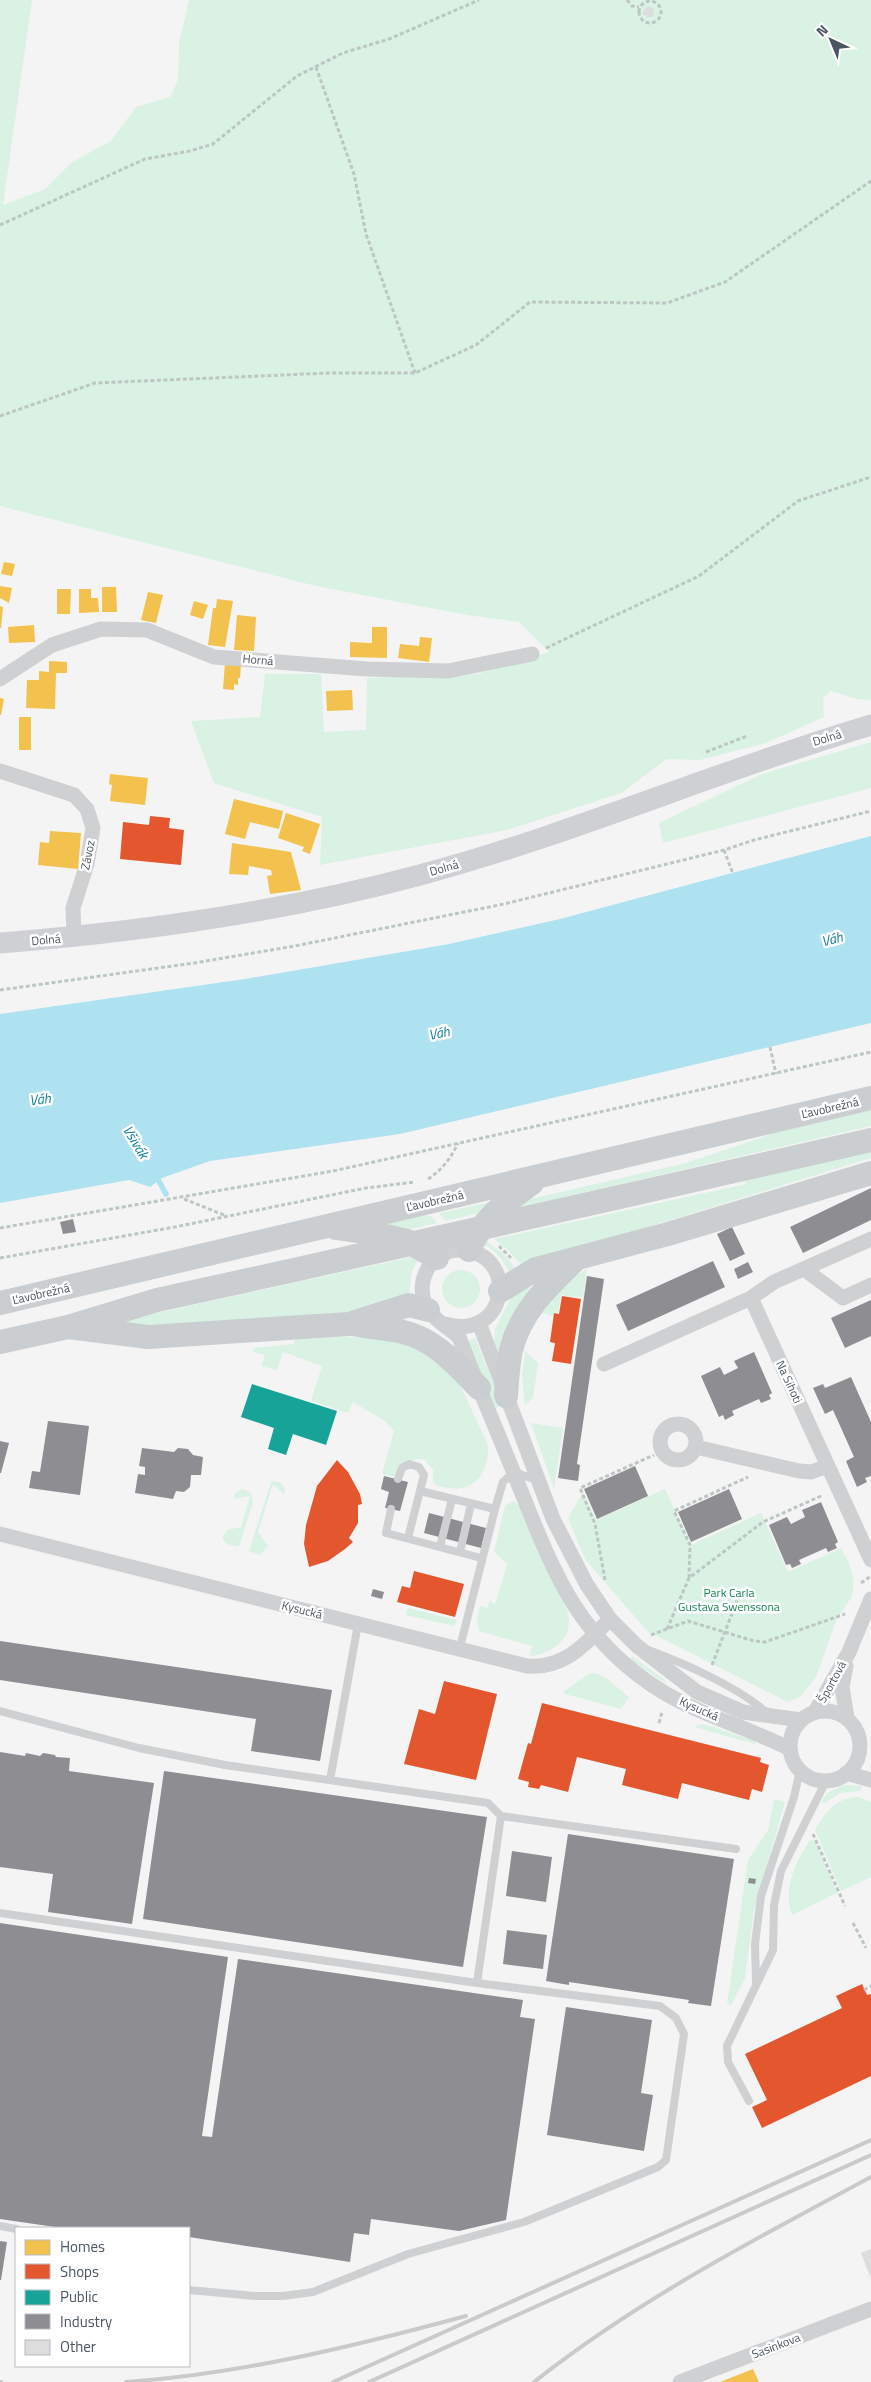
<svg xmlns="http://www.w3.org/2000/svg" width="871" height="2382" font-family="'Titillium Web',sans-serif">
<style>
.green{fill:#d9f2e3}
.water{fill:#aee2f0}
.homes{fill:#f2c14e}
.shops{fill:#e4572e}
.public{fill:#17a398}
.industry{fill:#8d8d92}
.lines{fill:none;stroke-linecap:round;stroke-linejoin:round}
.stream{stroke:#aee2f0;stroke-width:5.5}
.building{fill:#ddddde}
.path{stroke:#bcc7c4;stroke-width:3;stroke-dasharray:4 2.5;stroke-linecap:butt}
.lane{stroke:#ced0d2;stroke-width:8}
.street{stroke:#ced0d2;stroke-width:15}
.secondary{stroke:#ced0d4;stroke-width:21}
.primary{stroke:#caced1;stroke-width:24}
.rail{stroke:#c9cacc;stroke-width:4}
.primary-bridge{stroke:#caced1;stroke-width:24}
.labels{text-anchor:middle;stroke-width:5;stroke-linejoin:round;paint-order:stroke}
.street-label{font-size:12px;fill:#4a5661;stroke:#fff}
.park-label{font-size:12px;fill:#17864f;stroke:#fff}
.water-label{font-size:14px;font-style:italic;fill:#0c7c9b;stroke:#fff}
</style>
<rect width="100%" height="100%" fill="#f4f4f4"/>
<path class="green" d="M0,0h32l-29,205 42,-16 27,-27 39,-21 25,-34 34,-10 8,-17 1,-36 10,-44h682v700l-14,-1 -26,-8 -8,7 1,19 -58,26 -66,17 -33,-1 -46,34 -114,37 -187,35 2,-48 -108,-34 -23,-62 69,-4 5,-43h56l3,58 42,-2 1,-52 110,-4 72,-22 -30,-30 -52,-7 -151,-29 -316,-80z
M871,742v46l-208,55 -4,-20 103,-49z
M871,1110v16l-383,89 21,-11 177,-41 92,-31z
M871,1151v7l-349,108 -14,-16 -14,-11 252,-55 -1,-5z
M491,1202l-8,10 -37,9 -6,-6v-2z
M425,1215l7,2 5,6 -39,9 -16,-7z
M486,1241l17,12 13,16 -8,2c-5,-13 -16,-24 -30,-29z
M421,1255l-9,16 -3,25 -75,19 -227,12v-3z
M587,1269l-4,29 -22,-3 -3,18 -4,-1 -1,4 -12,-3 12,-13 -3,-4 23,-19z
M442 1289a19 19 0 1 1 38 0a19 19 0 1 1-38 0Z
M525,1283l8,8 -31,67 -8,-10 1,-19 18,-35z
M369,1336l49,10 39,32 31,67c1,18 -6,40 -27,43 -7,2 -17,-1 -24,-2l-4,-5v-11l-9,-11c-16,-1 -19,6 -27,18l-15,-3 12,-43 -9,-10 -32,-19 -5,11 -37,-12 11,-35 -39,-14 -6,18 -16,-4 4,-11 -12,-3 1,-4 40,-4 1,-5z
M475,1338l27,66 -5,4 -3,-1 -26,-66z
M525,1351l13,12 -5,35 -8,7 -3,-29z
M531,1423l32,5 -9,61z
M274,1481l7,2 4,6 -1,5 -11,-10 -15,48 10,14 -8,9 -11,-4 22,-69z
M243,1489l8,4 2,9 -14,45 -12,-3 -5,-5 5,-9 14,-3 9,-31 -16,3 1,-6z
M665,1489l26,56 70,-32 27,59 53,-24 8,15 5,18 -2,15 -16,25 -20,56 -15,19 -13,6 -141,-71 -62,-72 -17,-41 15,-26 13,28z
M513,1501l6,4c8,20 16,41 25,60 7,16 20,32 24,48 6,26 -16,40 -38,43l2,-10 -53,-15 -2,-12 3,-13 7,2 3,-8 5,5 12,-41 -13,-12 11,-46z
M408,1608l49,12 -3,6 -48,-11z
M632,1656l33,24v3l-34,-23z
M594,1673l11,4 24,20 -8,12 -56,-15 -1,-3 25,-17z
M703,1724l53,17 -1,3 -61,-17z
M844,1785l19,1 -4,5 -19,2 -15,10 -4,-1 6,-9z
M858,1797l13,5v75l-30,14 -26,-61c11,-18 20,-32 43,-33z
M774,1799l11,3 -31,108 -9,69 -14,26 -4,-1 21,-144 20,-30z
M810,1840l5,1 22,52 -45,22c-10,-26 4,-54 18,-75z"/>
<path class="water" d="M871,836v187l-471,111 -190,27 -48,17 -12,9 -21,-7 -129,23v-189l245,-35 204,-35 111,-25z"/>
<path class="homes" d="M4,562l11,2 -3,12 -11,-2z
M0,586l12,2 -3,15 -9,-5z
M102,587h14l1,25h-15z
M57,589h14l-1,25h-13z
M79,589h12v9h7l1,14 -20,1z
M148,592l15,3 -7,28 -15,-3z
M217,599l16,2 -8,46 -17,-2 5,-37h3z
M194,601l14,4 -5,14 -13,-4z
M0,606l3,1 -2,21h-1z
M237,615l19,2 -2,34 -20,-1z
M34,625l1,17 -26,1 -1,-16z
M372,627h15v31l-37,-1v-15l22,1z
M420,637l12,1 -3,24 -31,-4 2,-14 19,2z
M49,661l18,1v11h-11l-1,36 -29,-1 1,-28h12v-9l10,1z
M225,663l16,2 -1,13h-2v7l-4,-1v6l-11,-1z
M352,690l1,20 -26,1 -1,-20z
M0,698l4,1 -3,16h-1z
M19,717h12v33h-12z
M110,774l38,4 -3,27 -35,-4 2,-16 -3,-1z
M234,799l49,12 -4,18 -29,-7 -5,17 -20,-5z
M286,813l34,11 -10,30 -8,-3 2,-4 -26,-9z
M50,831l31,2 -3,36 -40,-4 2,-23 9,1z
M232,843l59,9 10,38 -31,4 -3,-18 5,-1 -1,-5 -22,-4 -1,9 -19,-1z
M753,2369l6,13h-39z"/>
<path class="shops" d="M150,816l20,2 -1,10 15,2 -3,35 -61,-6 3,-37 26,3z
M562,1296l19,3 -10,65 -19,-3 3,-18 -5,-1 4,-29 5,1z
M337,1460l11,12 12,22 2,10 -4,1v18l-9,15 4,4 -8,7 -17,12 -19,6 -5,-23 2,-19 11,-39z
M414,1571l50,13 -9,33 -58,-15 5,-16 8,2z
M444,1681l53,13 -21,86 -72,-16 15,-55 16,5z
M542,1703l219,55 -1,4 9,3 -7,27 -10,-3 -3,11 -67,-17 -4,16 -56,-14 4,-16 -49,-12 -9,35 -27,-7 -2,4 -11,-2 1,-5 -11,-3 10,-36 3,1z
M862,1984l5,11 4,-1v82l-109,52 -10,-21 15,-7 -22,-46 97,-46 -6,-12z"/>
<path class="public" d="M252,1384l85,27 -11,34 -33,-11 -7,21 -18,-6 6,-21 -33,-11z"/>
<path class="industry" d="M871,1188v32l-68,33 -13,-26z
M73,1219l3,13 -13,2 -3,-12z
M732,1227l13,27 -15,7 -13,-27z
M713,1261l12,26 -97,44 -12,-26z
M748,1262l5,10 -15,7 -4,-10z
M587,1276l17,3 -27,185 3,1 -2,16 -20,-3z
M871,1300v36l-26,12 -14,-30z
M754,1352l18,41 -3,2 2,4 -10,4 -2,-4 -27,12 2,4 -9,5 -2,-5 -4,2 -18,-41 19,-9 4,8 14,-7 -4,-7z
M851,1377l20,45v54l-6,2 2,4 -10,5 -11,-26 8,-4 -21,-47 -8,4 -12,-26 10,-4 2,4z
M48,1421l41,5 -9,69 -51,-7 3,-17 8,1z
M0,1441l9,2 -8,30h-1z
M142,1448l32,4 4,-4 10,1 5,6 10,2 -2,18h-10l-1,12 -6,5 -8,-1 -3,8 -38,-6 3,-19 7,1v-8l-6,-1z
M635,1466l13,30 -51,23 -13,-30z
M384,1476l24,6 -8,29 -15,-3 4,-16 -8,-3z
M729,1489l13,30 -51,23 -13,-30z
M821,1502l17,40 -3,2 2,4 -9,4 -2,-4 -27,12 2,4 -9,4 -2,-4 -4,1 -17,-40 18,-8 4,7 14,-7 -3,-7z
M429,1513l57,15 -5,20 -57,-15z
M373,1589l11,3 -2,7 -11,-3z
M0,1641l332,49 -12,71 -69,-10 5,-32 -256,-39z
M0,1752l25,4 1,-3 14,3 3,-3 12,2 1,2 14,1 -1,13 85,12 -22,141 -84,-12 5,-38 -53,-7z
M164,1771l323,46 -24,150 -320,-48z
M568,1834l166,25 -23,147 -23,-3 1,-3 -120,-18v3l-23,-4z
M512,1851l40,6 -6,45 -40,-6z
M749,1878l7,1 -1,5 -7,-1z
M0,1923l228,34 -26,179 10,1 26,-178 285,41 -3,17 15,2 -29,201 -47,11 -88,-12 -2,16 -15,-2 -4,29 -161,-25v-9h-127l-62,-9z
M507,1930l40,5 -4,34 -40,-5z
M566,2007l86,13 -11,73 12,2 -9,56 -97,-16z
M0,2241l7,1 -6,38h-1z"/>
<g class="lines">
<path class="stream" d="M155,1174l11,20"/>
</g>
<path class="building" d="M648,6l5,2 1,5 -2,4h-5l-4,-3 1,-5z
M871,2249v30l-10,-26z"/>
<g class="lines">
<path class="path" d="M627,0l5,6 7,1
M639 12a11 11 0 1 1 22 0a11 11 0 1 1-22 0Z
M316,67l38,107 12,60 49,139
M0,225l145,-66 45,-8 23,-7 84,-68 46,-23 46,-14 90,-39
M0,416l95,-33 235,-10h85l61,-28 54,-43 137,1 58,-21 146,-101
M546,648l153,-72 99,-75 73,-24
M706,752l41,-16
M724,850l9,24
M0,990l194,-27 101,-17 209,-42 220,-54 30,-10 117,-29
M770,1047l6,27
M428,1179c14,-9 23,-21 30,-36
M184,1199l40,16
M0,1228l333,-57 538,-119
M499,1246l13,13
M0,1258l175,-31 191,-39 49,-6
M689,1578l1,-33 -16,-34 74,-34
M605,1580l-10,-56 -15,-36 74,-33
M861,1583l10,-7
M667,1629l22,-51 74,-56 58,-26
M651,1635l37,-14 66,20 11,1 80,-28
M712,1665l28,-72
M659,1723l3,-11
M813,1834l32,72
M853,1923l13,25
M864,1990l7,-4"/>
<path class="lane" d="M398,1479l4,-11 7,-4 10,3 5,8 -16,63
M420,1491l75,18
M391,1509l-5,24 95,25
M440,1547l12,-48
M460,1552l11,-48
M459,1651l36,-142 8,-27 11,-10 25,9
M651,1651c35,13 91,38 117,63
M0,1711l139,37 86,17 263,38 13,13 -24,167
M330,1780l28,-156
M501,1816l235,33
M0,1913l477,70 183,23 16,12 8,16 -18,126 -8,7 -134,55 -116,32 -95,38 -30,4h-28l-66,-6
M756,1982l-1,-38 6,-48 33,-99 6,-27
M749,2101l-21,-39 -1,-16 46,-96 1,-45 7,-34 45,-90
M0,2226l16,3"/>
<path class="street" d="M0,679l52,-34 49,-16 46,1 67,27 153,12 81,2 84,-17
M0,771l74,24 13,14 6,19 -6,36 -14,44 1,29
M804,1269l39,29 28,-13
M751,1298l120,262
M479,1323l74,196 34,66 23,34 27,27 60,46 46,20 58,8
M445,1324c63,18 75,-70 17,-74 -31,-2 -50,34 -34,59 7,12 21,19 31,28 17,45 36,89 54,134 37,91 60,166 150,221 40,24 86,36 127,57
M604,1364l147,-66 23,-16 97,-43
M660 1442a18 18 0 1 1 36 0a18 18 0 1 1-36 0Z
M696,1447l103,24 12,1 17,-6
M0,1534l527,132c38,3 58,-22 83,-47
M846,1666l-4,21 5,31
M790 1746a35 35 0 1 1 70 0a35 35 0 1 1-70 0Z
M815,1712l34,-60 22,-53
M846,1773l25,7
M680,2382l191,-73"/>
<path class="secondary" d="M0,943c142,-11 282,-31 420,-68 153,-41 299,-105 451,-150"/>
<path class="primary" d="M602,1201l269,-61
M336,1228l41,6 30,7 30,17
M469,1250c13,-31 36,-47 63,-67
M500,1291l36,-22 132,-35 203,-61
M0,1303l871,-205
M353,1324c17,3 34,5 50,8 32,7 54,34 76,56
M68,1327l80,10 201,-13 60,-19 19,5
M0,1342l68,-15 89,-27 128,-28
M506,1396c1,-15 2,-32 5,-46 10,-39 36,-63 64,-90"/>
<path class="rail" d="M0,2382h1
M126,2382c115,-8 229,-36 340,-66
M333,2382l538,-242
M369,2382l502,-227
M534,2382c104,-82 221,-143 337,-205"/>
<path class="primary-bridge" d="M285,1272l317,-71"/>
</g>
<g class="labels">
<g class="street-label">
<text transform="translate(258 660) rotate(5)" y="4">Horná</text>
<text transform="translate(827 738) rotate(-17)" y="4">Dolná</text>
<text transform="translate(88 855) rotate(-79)" y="4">Závoz</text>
<text transform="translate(444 868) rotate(-16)" y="4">Dolná</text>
<text transform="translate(46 940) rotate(-5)" y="4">Dolná</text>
<text transform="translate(830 1108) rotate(-13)" y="4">Ľavobrežná</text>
<text transform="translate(435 1201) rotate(-13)" y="4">Ľavobrežná</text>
<text transform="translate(41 1294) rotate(-13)" y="4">Ľavobrežná</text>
<text transform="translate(789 1382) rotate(65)" y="4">Na Sihoti</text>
<text transform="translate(302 1610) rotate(14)" y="4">Kysucká</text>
<text transform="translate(832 1682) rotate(-61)" y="4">Športová</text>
<text transform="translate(699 1709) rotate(24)" y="4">Kysucká</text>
<text transform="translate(776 2346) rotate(-21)" y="4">Sasinkova</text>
</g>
<g class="park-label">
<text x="729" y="1597">Park Carla<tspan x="729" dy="14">Gustava Swenssona</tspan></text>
</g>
<g class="water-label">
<text transform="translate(832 939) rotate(-15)" y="5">Váh</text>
<text transform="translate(439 1033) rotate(-12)" y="5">Váh</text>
<text transform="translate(40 1099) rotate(-7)" y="5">Váh</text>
<text transform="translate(136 1142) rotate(59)" y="5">Všivák</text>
</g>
</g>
<rect x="15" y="2227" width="175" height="140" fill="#ffffff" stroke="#b7bbc0"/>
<rect x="25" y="2240" width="25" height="15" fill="#f2c14e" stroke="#b7bbc0"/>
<text x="60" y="2252" font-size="15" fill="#4a5661">Homes</text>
<rect x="25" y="2264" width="25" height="15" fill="#e4572e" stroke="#b7bbc0"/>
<text x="60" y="2277" font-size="15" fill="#4a5661">Shops</text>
<rect x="25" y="2290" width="25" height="15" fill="#17a398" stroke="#b7bbc0"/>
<text x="60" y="2302" font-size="15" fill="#4a5661">Public</text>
<rect x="25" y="2314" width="25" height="15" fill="#8d8d92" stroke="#b7bbc0"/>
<text x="60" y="2327" font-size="15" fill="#4a5661">Industry</text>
<rect x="25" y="2340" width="25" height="15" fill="#ddddde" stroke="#b7bbc0"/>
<text x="60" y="2352" font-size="15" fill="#4a5661">Other</text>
<g transform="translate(831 40) rotate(316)" stroke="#ffffff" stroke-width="4" paint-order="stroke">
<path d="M0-4L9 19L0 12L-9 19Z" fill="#4a5661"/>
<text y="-8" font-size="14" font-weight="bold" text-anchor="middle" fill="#4a5661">N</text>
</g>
</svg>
